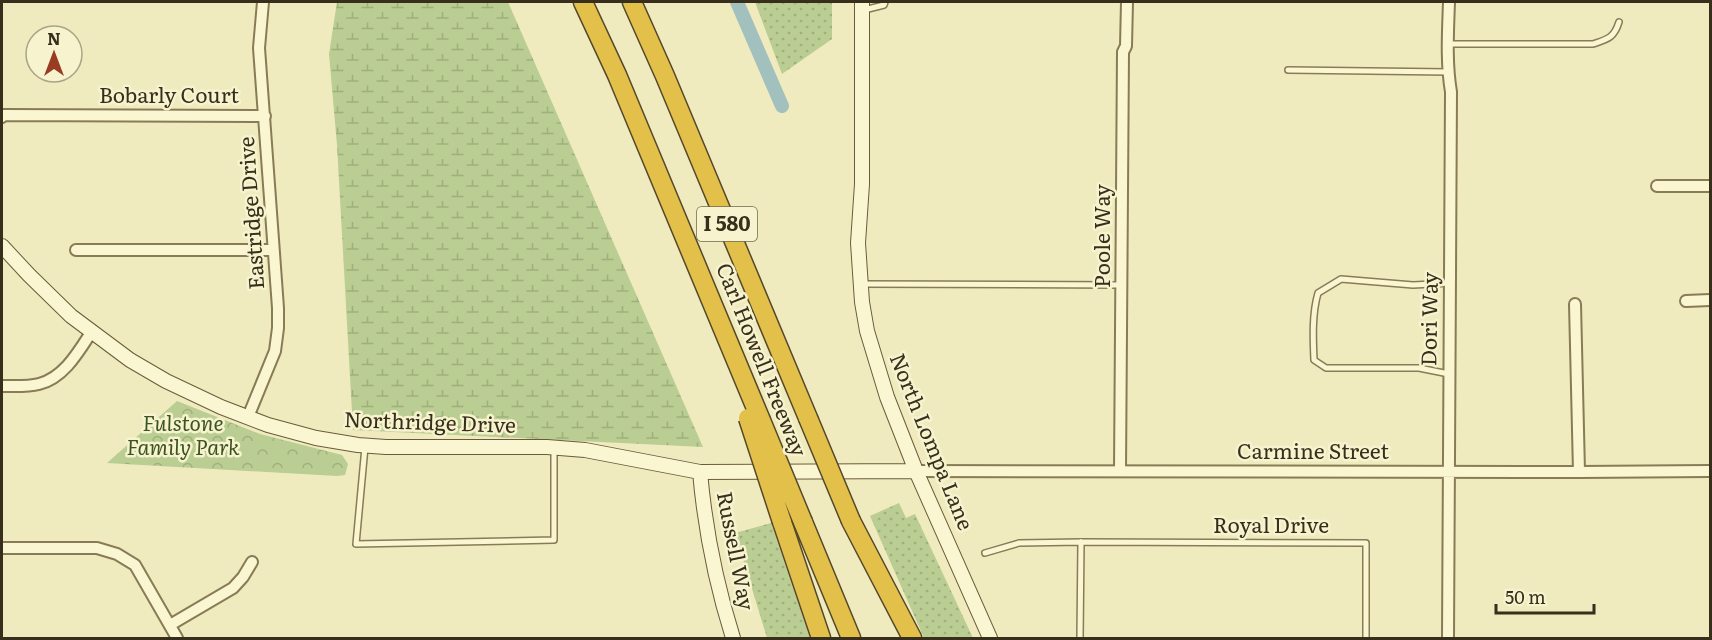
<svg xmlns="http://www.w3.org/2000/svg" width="1712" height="640" font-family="Literata,serif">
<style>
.grass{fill:url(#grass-dots)}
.wetland{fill:url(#wetland-marsh)}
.park{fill:url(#park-crowns)}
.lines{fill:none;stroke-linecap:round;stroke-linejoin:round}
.canal{stroke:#a2c1be;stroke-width:14}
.lane-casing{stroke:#887b56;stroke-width:8}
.street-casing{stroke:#887b56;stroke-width:14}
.secondary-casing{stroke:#6a5c3a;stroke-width:16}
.highway-casing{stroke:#55482b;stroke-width:21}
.lane{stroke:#faf6d1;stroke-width:5}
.street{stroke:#faf6d1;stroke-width:10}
.secondary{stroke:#faf6d1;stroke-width:14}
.highway{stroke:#e3c04a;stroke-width:18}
.highway-bridge-casing{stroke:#55482b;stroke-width:21;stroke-linecap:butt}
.highway-bridge{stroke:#e3c04a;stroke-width:18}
.labels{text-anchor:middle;stroke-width:5;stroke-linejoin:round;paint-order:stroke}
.shield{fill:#f6f3ce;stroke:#706951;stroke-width:1.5}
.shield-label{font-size:20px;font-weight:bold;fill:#372e1b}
.street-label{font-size:21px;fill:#372e1b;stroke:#f6f3ce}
.park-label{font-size:21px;font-style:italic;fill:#3c5421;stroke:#f6f3ce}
</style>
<defs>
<pattern id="grass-dots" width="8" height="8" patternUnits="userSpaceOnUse" patternTransform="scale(1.5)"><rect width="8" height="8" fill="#bacd92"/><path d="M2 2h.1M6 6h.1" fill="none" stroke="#a0b07d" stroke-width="1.8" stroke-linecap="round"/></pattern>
<pattern id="wetland-marsh" width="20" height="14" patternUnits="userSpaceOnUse" patternTransform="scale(1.5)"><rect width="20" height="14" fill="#bacd92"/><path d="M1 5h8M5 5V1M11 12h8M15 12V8" fill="none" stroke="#a0b07d"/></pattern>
<pattern id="park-crowns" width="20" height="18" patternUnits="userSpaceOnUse" patternTransform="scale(1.5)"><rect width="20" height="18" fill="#bacd92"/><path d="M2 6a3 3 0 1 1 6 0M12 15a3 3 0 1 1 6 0" fill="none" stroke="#a0b07d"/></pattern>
</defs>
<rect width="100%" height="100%" fill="#efebbe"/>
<path class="grass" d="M755,2h77v37l-50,35z
M899,503l7,15 9,-4 58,124h-49l-54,-122z
M771,523l39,115h-43l-32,-105z"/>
<path class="wetland" d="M337,2h171l195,445 -350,-17 -16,-285 -8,-91z"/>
<path class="park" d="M177,401l83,33 82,21 6,9 -3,11 -8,1 -230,-13z"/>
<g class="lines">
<path class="canal" d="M737,2l45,104"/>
<defs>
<path id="lane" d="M864,10l20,-5 1,-3
M1448,44h145c15,-5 21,-6 26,-22
M1288,70l161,2
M862,284l260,1
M1449,374l-30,-6h-93l-12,-8c-1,-22 -2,-46 4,-67l23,-14 72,6 38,-2
M365,447l-9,97 198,-4v-92
M985,553l34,-10 62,-1 285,1v95
M1080,638l1,-96"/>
<path id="street" d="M2,117l1,-2 262,1
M1657,186h53
M76,250h197
M1686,301l24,-1
M1575,304l4,168
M2,386c12,0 25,1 37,-2 25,-6 40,-33 53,-53
M248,417l27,-66 3,-23v-20l-19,-260 4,-46
M916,471l663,1 131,-1
M1120,471l3,-419 3,-6 1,-44
M2,548h95l20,6 18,11 42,73
M170,625l63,-37 10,-11 9,-15
M1448,638l3,-546c-5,-30 -3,-60 -2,-90"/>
<path id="secondary" d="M862,2v182l-4,59 4,59 5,29 20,66 29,74 74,167
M2,246l27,29 42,41 59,44 36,21 55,26 47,18 48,13 42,7 28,2h161l38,3 115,22 216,-1
M700,472c5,57 16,112 33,166"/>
<path id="highway" d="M583,2l34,73 143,343
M632,2l33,74 143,342
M851,521l61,117
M782,522l39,116
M803,522l48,116"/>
</defs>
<use href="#lane" class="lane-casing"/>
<use href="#street" class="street-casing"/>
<use href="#secondary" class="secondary-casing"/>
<use href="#highway" class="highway-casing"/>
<use href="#lane" class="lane"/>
<use href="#street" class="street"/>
<use href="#secondary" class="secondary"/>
<use href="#highway" class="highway"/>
<defs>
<path id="highway-bridge" d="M748,418l34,104
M760,418l43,104
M808,418l43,103"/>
</defs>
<use href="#highway-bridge" class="highway-bridge-casing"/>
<use href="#highway-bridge" class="highway-bridge"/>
</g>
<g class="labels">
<rect class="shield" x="697" y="207" width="60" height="34" rx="4.5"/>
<g class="shield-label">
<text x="727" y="231">I 580</text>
</g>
<g class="street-label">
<text x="169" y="103">Bobarly Court</text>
<text transform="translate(252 213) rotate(-94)" y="7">Eastridge Drive</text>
<text transform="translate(1103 236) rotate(-90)" y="7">Poole Way</text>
<text transform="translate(1430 319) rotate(-89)" y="7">Dori Way</text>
<text transform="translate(761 360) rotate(68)" y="7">Carl Howell Freeway</text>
<text transform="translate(430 423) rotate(2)" y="7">Northridge Drive</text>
<text transform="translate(931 442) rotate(68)" y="7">North Lompa Lane</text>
<text x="1313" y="459">Carmine Street</text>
<text x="1271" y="533">Royal Drive</text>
<text transform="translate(735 551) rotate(79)" y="7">Russell Way</text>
</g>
<g class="park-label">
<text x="183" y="431">Fulstone<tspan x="183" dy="24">Family Park</tspan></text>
</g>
</g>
<rect width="1712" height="640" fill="none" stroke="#372e1b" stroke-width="6"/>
<g transform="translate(54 54)"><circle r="28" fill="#f6f3ce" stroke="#aaa486" stroke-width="1.5"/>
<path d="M0-4.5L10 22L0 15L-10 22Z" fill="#993c24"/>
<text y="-9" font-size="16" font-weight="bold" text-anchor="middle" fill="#372e1b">N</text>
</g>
<path d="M1496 604v9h98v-9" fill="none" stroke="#372e1b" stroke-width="3"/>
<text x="1505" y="604" font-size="18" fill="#372e1b" stroke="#f6f3ce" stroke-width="4.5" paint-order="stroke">50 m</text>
</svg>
